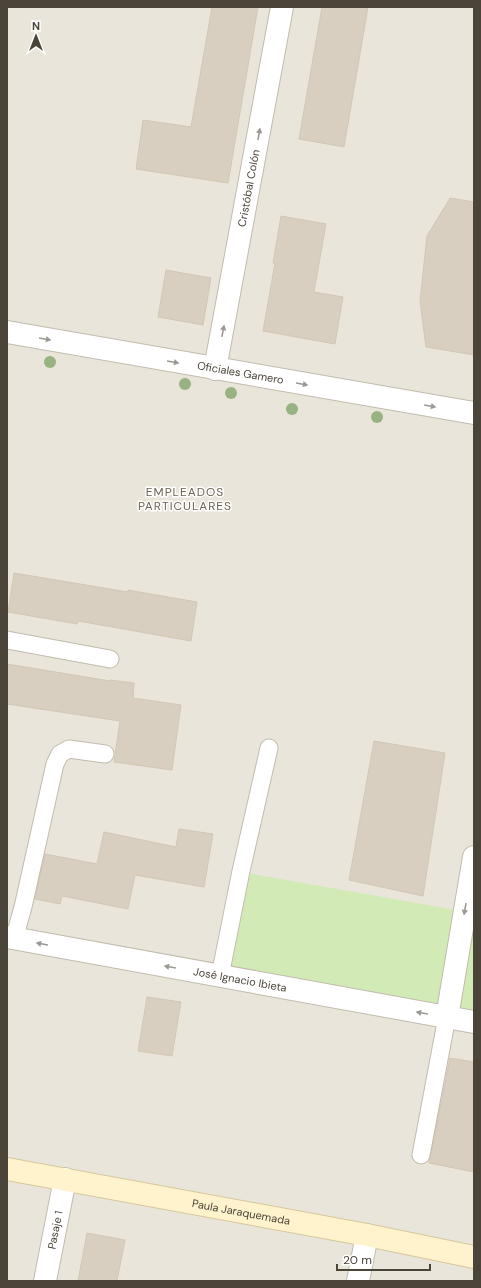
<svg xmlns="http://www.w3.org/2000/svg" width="481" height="1288" font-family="'DM Sans',sans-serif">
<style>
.residential{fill:#eae5da}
.green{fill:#d2eab5}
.building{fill:#d8cfc1;stroke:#d3c7b4}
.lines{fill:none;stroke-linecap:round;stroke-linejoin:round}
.lane-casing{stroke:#c2bbae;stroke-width:19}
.street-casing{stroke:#c2bbae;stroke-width:24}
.secondary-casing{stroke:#d6c79b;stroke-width:24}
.lane{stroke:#fff;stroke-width:17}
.street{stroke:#fff;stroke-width:22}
.secondary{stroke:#fff3cd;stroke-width:22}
.tree{fill:#97b381}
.oneway{fill:#9c9892}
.labels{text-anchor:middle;stroke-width:3;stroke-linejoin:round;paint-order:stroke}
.street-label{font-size:11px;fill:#4b4439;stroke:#fff}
.neighbourhood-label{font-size:12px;letter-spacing:1px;fill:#6e6250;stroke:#fff}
</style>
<rect width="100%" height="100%" fill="#f6f3ec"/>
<path class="residential" d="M7,7h467v1274h-467z"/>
<path class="green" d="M247,873l209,37 -16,95 -210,-36z
M474,914v98l-17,-2z"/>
<path class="building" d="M212,7h46l-30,176 -92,-14 7,-49 48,7z
M322,7h46l-24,140 -45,-8z
M450,198l24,4v153l-48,-8 -6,-46 7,-65z
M281,216l45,8 -12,68 29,5 -8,47 -72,-13 12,-68h-2z
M166,270l45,8 -8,47 -45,-8z
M14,573l114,19v-2l69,12 -6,39 -113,-20 -1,3 -69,-12z
M7,664l103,17v-1l24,3 -1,15 48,7 -9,65 -58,-8 6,-41 -113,-17z
M374,741l71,12 -22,143 -74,-16z
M179,829l34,5 -9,53 -69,-12 -7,34 -66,-13 -2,8 -25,-5 10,-45 52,10 7,-32 72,15z
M147,997l34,5 -9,54 -34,-5z
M450,1058l24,4v110l-45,-9z
M87,1233l38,7 -8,41h-39z"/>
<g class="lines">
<defs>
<path id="lane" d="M7,640l103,19
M14,939l9,-32 32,-143 5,-10 9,-5 36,5
M220,976l21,-105 28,-123
M421,1155l26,-138"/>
<g id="street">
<path id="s1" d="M7,332l467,81"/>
<path id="s2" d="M215,369l67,-362"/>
<path id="s3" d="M7,937l467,85"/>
<path d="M447,1017l27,-160"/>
<path id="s4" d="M45,1281l20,-102"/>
<path d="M358,1281l9,-46"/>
</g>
<g id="secondary">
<path id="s5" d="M7,1169l360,66 107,22"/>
</g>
</defs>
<use href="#lane" class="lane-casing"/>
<use href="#street" class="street-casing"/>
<use href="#secondary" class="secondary-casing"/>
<use href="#lane" class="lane"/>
<use href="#street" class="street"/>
<use href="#secondary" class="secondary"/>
</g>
<g class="tree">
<circle cx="50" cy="362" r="6"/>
<circle cx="185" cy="384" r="6"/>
<circle cx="231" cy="393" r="6"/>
<circle cx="292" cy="409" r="6"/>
<circle cx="377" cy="417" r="6"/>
</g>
<defs><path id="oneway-solid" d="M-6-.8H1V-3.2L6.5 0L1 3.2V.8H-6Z"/></defs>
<g class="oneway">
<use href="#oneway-solid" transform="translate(259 134) rotate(-80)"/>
<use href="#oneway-solid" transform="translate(223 331) rotate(-79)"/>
<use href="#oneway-solid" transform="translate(45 339) rotate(10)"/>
<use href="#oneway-solid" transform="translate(173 362) rotate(10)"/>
<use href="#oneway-solid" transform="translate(302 384) rotate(10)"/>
<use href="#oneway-solid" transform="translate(430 406) rotate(10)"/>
<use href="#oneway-solid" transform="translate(465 909) rotate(100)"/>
<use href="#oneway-solid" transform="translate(42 944) rotate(-170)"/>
<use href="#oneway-solid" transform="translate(170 967) rotate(-170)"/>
<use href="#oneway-solid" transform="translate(422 1013) rotate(-170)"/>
</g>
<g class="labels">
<g class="street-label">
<text dy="4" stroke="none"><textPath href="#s2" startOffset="184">Cristóbal Colón</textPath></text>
<text dy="4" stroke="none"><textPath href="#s1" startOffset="237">Oficiales Gamero</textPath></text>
<text dy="4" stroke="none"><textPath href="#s3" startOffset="237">José Ignacio Ibieta</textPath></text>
<text dy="4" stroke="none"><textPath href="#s5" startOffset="238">Paula Jaraquemada</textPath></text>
<text dy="4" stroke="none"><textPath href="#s4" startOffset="52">Pasaje 1</textPath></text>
</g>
<g class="neighbourhood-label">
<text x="185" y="496">EMPLEADOS<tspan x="185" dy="14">PARTICULARES</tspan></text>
</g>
</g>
<rect width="481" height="1288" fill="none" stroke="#4b4439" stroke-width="16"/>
<g transform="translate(36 36)" stroke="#ffffff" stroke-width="3" paint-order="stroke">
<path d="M0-3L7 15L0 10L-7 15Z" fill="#4b4439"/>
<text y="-6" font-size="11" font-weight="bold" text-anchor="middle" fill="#4b4439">N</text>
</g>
<path d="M337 1264v6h93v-6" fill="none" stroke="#4b4439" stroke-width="2"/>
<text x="343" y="1264" font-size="12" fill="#4b4439" stroke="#ffffff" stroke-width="3" paint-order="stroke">20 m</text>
</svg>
